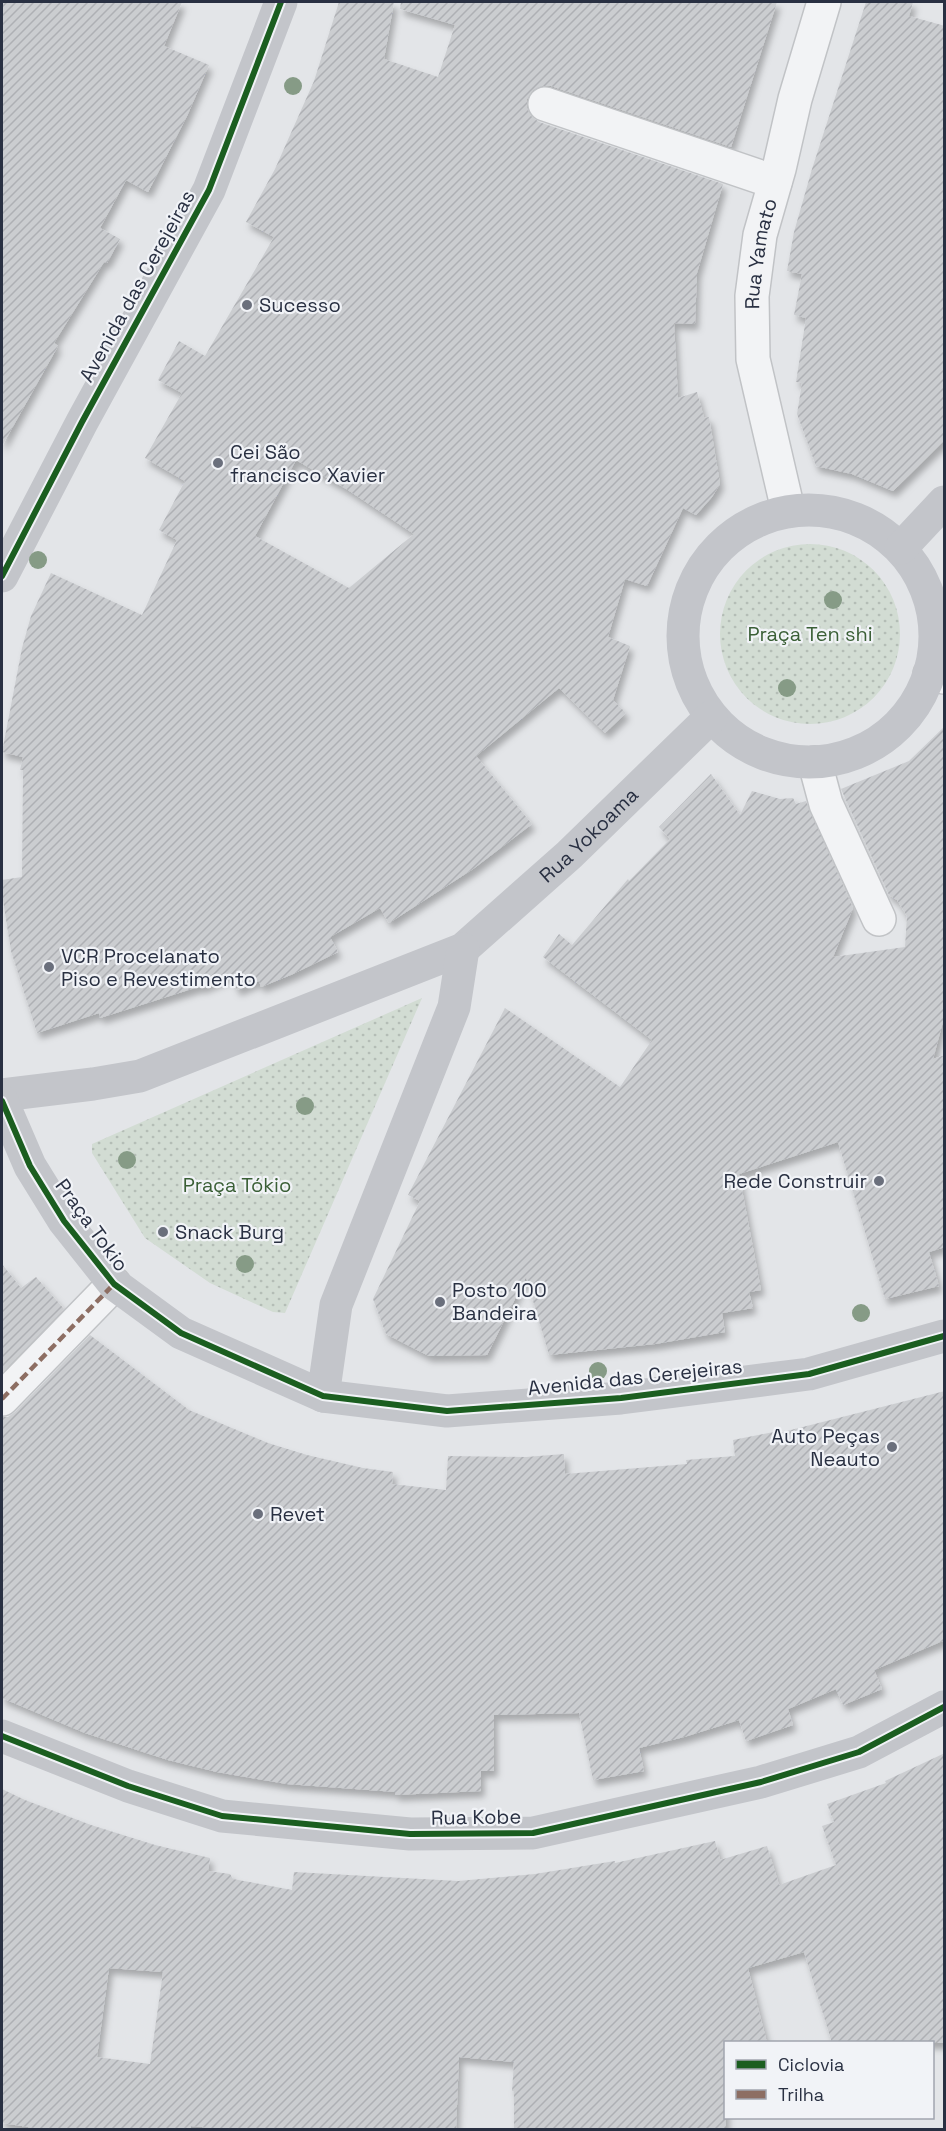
<svg xmlns="http://www.w3.org/2000/svg" width="946" height="2131" font-family="'Space Grotesk',sans-serif">
<style>
.grass{fill:url(#grass-dots)}
.building{fill:url(#building-hatch);fill-rule:evenodd;filter:url(#shadow)}
.lines{fill:none;stroke-linecap:round;stroke-linejoin:round}
.street-casing{stroke:#c1c3c6;stroke-width:36}
.street{stroke:#f2f3f5;stroke-width:33}
.secondary{stroke:#c3c5ca;stroke-width:33}
.quiet{stroke:#8d6e63;stroke-width:4.5;stroke-dasharray:9 4.5;stroke-linecap:butt}
.cycleway-casing{stroke:#f1f3f7;stroke-width:10}
.cycleway{stroke:#1b5e20;stroke-width:6}
.tree{fill:#869b86}
.poi-dot{fill:#6a6f7c;stroke:#f1f3f7;stroke-width:2}
.labels{text-anchor:middle;stroke-width:4.5;stroke-linejoin:round;paint-order:stroke}
.street-label{font-size:20px;fill:#293042;stroke:#f1f3f7}
.poi-label{font-size:20px;fill:#293042;stroke:#f1f3f7;text-anchor:start}
.park-label{font-size:20px;fill:#3a5f36;stroke:#f1f3f7}
</style>
<defs>
<pattern id="grass-dots" width="8" height="8" patternUnits="userSpaceOnUse" patternTransform="scale(1.5)"><rect width="8" height="8" fill="#d2dcd3"/><path d="M2 2h.1M6 6h.1" fill="none" stroke="#b4bdb6" stroke-width="1.8" stroke-linecap="round"/></pattern>
<pattern id="building-hatch" width="6" height="6" patternUnits="userSpaceOnUse" patternTransform="scale(1.5)"><rect width="6" height="6" fill="#cbcdd0"/><path d="M-1 1l2-2M0 6l6-6M5 7l2-2" fill="none" stroke="#aeb0b4"/></pattern>
<filter id="shadow"><feDropShadow dx="3.5" dy="6" stdDeviation="3" flood-color="#0004"/></filter>
</defs>
<rect width="100%" height="100%" fill="#e3e5e8"/>
<path class="grass" d="M720 634a90 90 0 1 1 180 0a90 90 0 1 1-180 0Z
M422,998l-137,315 -12,-1 -63,-29 -65,-45 -53,-85v-9z"/>
<path class="building" d="M2,2h180l-18,44 45,19 -22,51 -39,76 -22,-12 -26,48 20,11 -13,24 -3,-1 -50,81 4,3 -56,100z
M339,2h55l-10,57 54,18 17,-52 -55,-16 1,-7h376l-46,145 -180,-61h-9l-9,4 -6,9v9l4,8 8,6 184,62 -26,89 -2,51 -21,-1 4,75 19,-6 7,26 5,-1 11,67 -8,13 -16,18 -13,-7 -36,78 -22,-7 -17,58 22,9 -17,54 13,13 -21,20 -46,-45 -83,68 56,68 -59,45 -84,54 -9,-15 -50,29 8,15 -45,22 -32,13 -2,-6 -22,9 -6,-14 -30,12v-2l-101,32 -1,-5 -62,20 -26,-82 -9,-57v-14l20,-3 1,-107h-3l3,-13 -21,-5 20,-104 9,-32 20,-43 91,42 35,-75 -18,-10 26,-49 -40,-23 37,-65 -24,-13 21,-39 26,15 69,-119 -28,-15 29,-53 39,-88zM296,460l52,30 66,44 -65,54 -94,-52z
M866,2h47l-4,14 36,10v414l-52,51 -41,-17 -36,-8 -19,-52 5,-31 -6,-1 10,-64 -12,-3 8,-41 -15,-3 7,-39 18,-63z
M945,726v288l-12,45 12,-4v192l-16,5 10,34 -54,13 -47,-157 -99,32 22,116 -12,2 4,16 -31,5 3,19 -70,12 -106,11 -23,-78 -39,78 -58,1 -43,-22 -13,-35 47,-98 -12,-6 97,-187 115,79 32,-47 -109,-83 16,-23 13,11 56,-66 1,2 41,-42 -11,-12 52,-53 29,41 12,-24 28,8 13,-1 3,6 10,-3 47,107 -20,49 72,-10 2,-31 -10,-16 -8,-5 -48,-106 68,-28z
M2,1264l19,24 15,-11 28,32 -62,64z
M90,1335l99,75 79,33 39,12 56,13 30,4 -1,12 54,6 2,-34 78,1 38,-3 1,20 122,-10 -1,-4 49,-4 -2,-16 46,-9v2l166,-42v249l-71,30 8,19 -39,16 -7,-16 -48,20 5,16 -47,16 -7,-21 -55,17 -45,11 5,23 -51,9 -14,-67 -85,2v56h-13v20l-86,4 1,-3 -109,-8 -70,-12 -49,-12 -83,-27 -83,-35v-281h6l7,-5z
M945,1753v290h-113l-28,-91 -56,16 19,75h-41v87h-212v-39h-2l2,-29 -55,-5 -3,73h-222l-43,-4v4h-144l-45,-7v-334l23,11 66,25 64,20 55,13 -2,13 22,3 3,5 59,11 2,-18 164,9 77,-7 80,-13v2l100,-22 5,19 47,-14 12,39 57,-20 -14,-39 12,-4 -7,-18 59,-21 -1,-2zM109,1968l54,4 -13,92 -53,-7z"/>
<g class="lines">
<defs>
<g id="street">
<path d="M545,104l230,78"/>
<path id="s1" d="M788,510l-35,-151 -1,-63 8,-61 19,-66 16,-70 29,-97"/>
<path d="M930,674l14,3"/>
<path d="M815,763l11,41 53,115"/>
<path d="M2,1399l112,-115"/>
</g>
</defs>
<use href="#street" class="street-casing"/>
<use href="#street" class="street"/>
<g class="secondary">
<circle cx="809" cy="636" r="126"/>
<path d="M901,548l43,-46"/>
<path d="M2,576l80,-154 127,-232 72,-188"/>
<path id="s2" d="M2,1095l91,-11 47,-8 323,-127 106,-94 142,-138"/>
<path d="M2,1101l28,65 34,55 50,63 67,49 142,63 124,15 174,-13 188,-24 135,-38"/>
<path d="M323,1396l13,-91 118,-298 9,-58"/>
<path d="M2,1736l126,50 94,30 188,18 123,-1 228,-51 98,-30 85,-45"/>
</g>
<path class="quiet" d="M2,1399l112,-115"/>
<defs>
<path id="cycleway" d="M2,576l80,-154 127,-232 72,-188
M2,1101l28,65 34,55 50,63 67,49 142,63 124,15 174,-13 188,-24 135,-38
M2,1736l126,50 94,30 188,18 123,-1 228,-51 98,-30 85,-45"/>
</defs>
<use href="#cycleway" class="cycleway-casing"/>
<use href="#cycleway" class="cycleway"/>
</g>
<g class="tree">
<circle cx="293" cy="86" r="9"/>
<circle cx="38" cy="560" r="9"/>
<circle cx="833" cy="600" r="9"/>
<circle cx="787" cy="688" r="9"/>
<circle cx="305" cy="1106" r="9"/>
<circle cx="127" cy="1160" r="9"/>
<circle cx="245" cy="1264" r="9"/>
<circle cx="861" cy="1313" r="9"/>
<circle cx="598" cy="1371" r="9"/>
</g>
<g class="poi-dot">
<circle cx="247" cy="305" r="6"/>
<circle cx="218" cy="463" r="6"/>
<circle cx="49" cy="967" r="6"/>
<circle cx="879" cy="1181" r="6"/>
<circle cx="163" cy="1232" r="6"/>
<circle cx="440" cy="1302" r="6"/>
<circle cx="892" cy="1447" r="6"/>
<circle cx="258" cy="1514" r="6"/>
</g>
<g class="labels">
<g class="street-label">
<text dy="7" stroke="none"><textPath href="#s1" startOffset="261">Rua Yamato</textPath></text>
<text transform="translate(137 286) rotate(-61)" y="7">Avenida das Cerejeiras</text>
<text dy="7" stroke="none"><textPath href="#s2" startOffset="656">Rua Yokoama</textPath></text>
<text transform="translate(92 1225) rotate(54)" y="7">Praça Tokio</text>
<text transform="translate(635 1377) rotate(-6)" y="7">Avenida das Cerejeiras</text>
<text transform="translate(476 1817) rotate(-1)" y="7">Rua Kobe</text>
</g>
<g class="poi-label">
<text x="259" y="312">Sucesso</text>
<text x="230" y="459">Cei São<tspan x="230" dy="23">francisco Xavier</tspan></text>
<text x="61" y="963">VCR Procelanato<tspan x="61" dy="23">Piso e Revestimento</tspan></text>
<text x="867" y="1188" text-anchor="end">Rede Construir</text>
<text x="175" y="1239">Snack Burg</text>
<text x="452" y="1297">Posto 100<tspan x="452" dy="23">Bandeira</tspan></text>
<text x="880" y="1443" text-anchor="end">Auto Peças<tspan x="880" dy="23">Neauto</tspan></text>
<text x="270" y="1521">Revet</text>
</g>
<g class="park-label">
<text x="810" y="641">Praça Ten shi</text>
<text x="237" y="1192">Praça Tókio</text>
</g>
</g>
<rect width="946" height="2131" fill="none" stroke="#293042" stroke-width="6"/>
<rect x="724" y="2041" width="210" height="78" fill="#f1f3f7" stroke="#a1a5af" stroke-width="1.5"/>
<rect x="736" y="2060" width="30" height="9" fill="#1b5e20" stroke="#a1a5af" stroke-width="1.5"/>
<text x="778" y="2071" font-size="18" fill="#293042">Ciclovia</text>
<rect x="736" y="2090" width="30" height="9" fill="#8d6e63" stroke="#a1a5af" stroke-width="1.5"/>
<text x="778" y="2101" font-size="18" fill="#293042">Trilha</text>
</svg>
